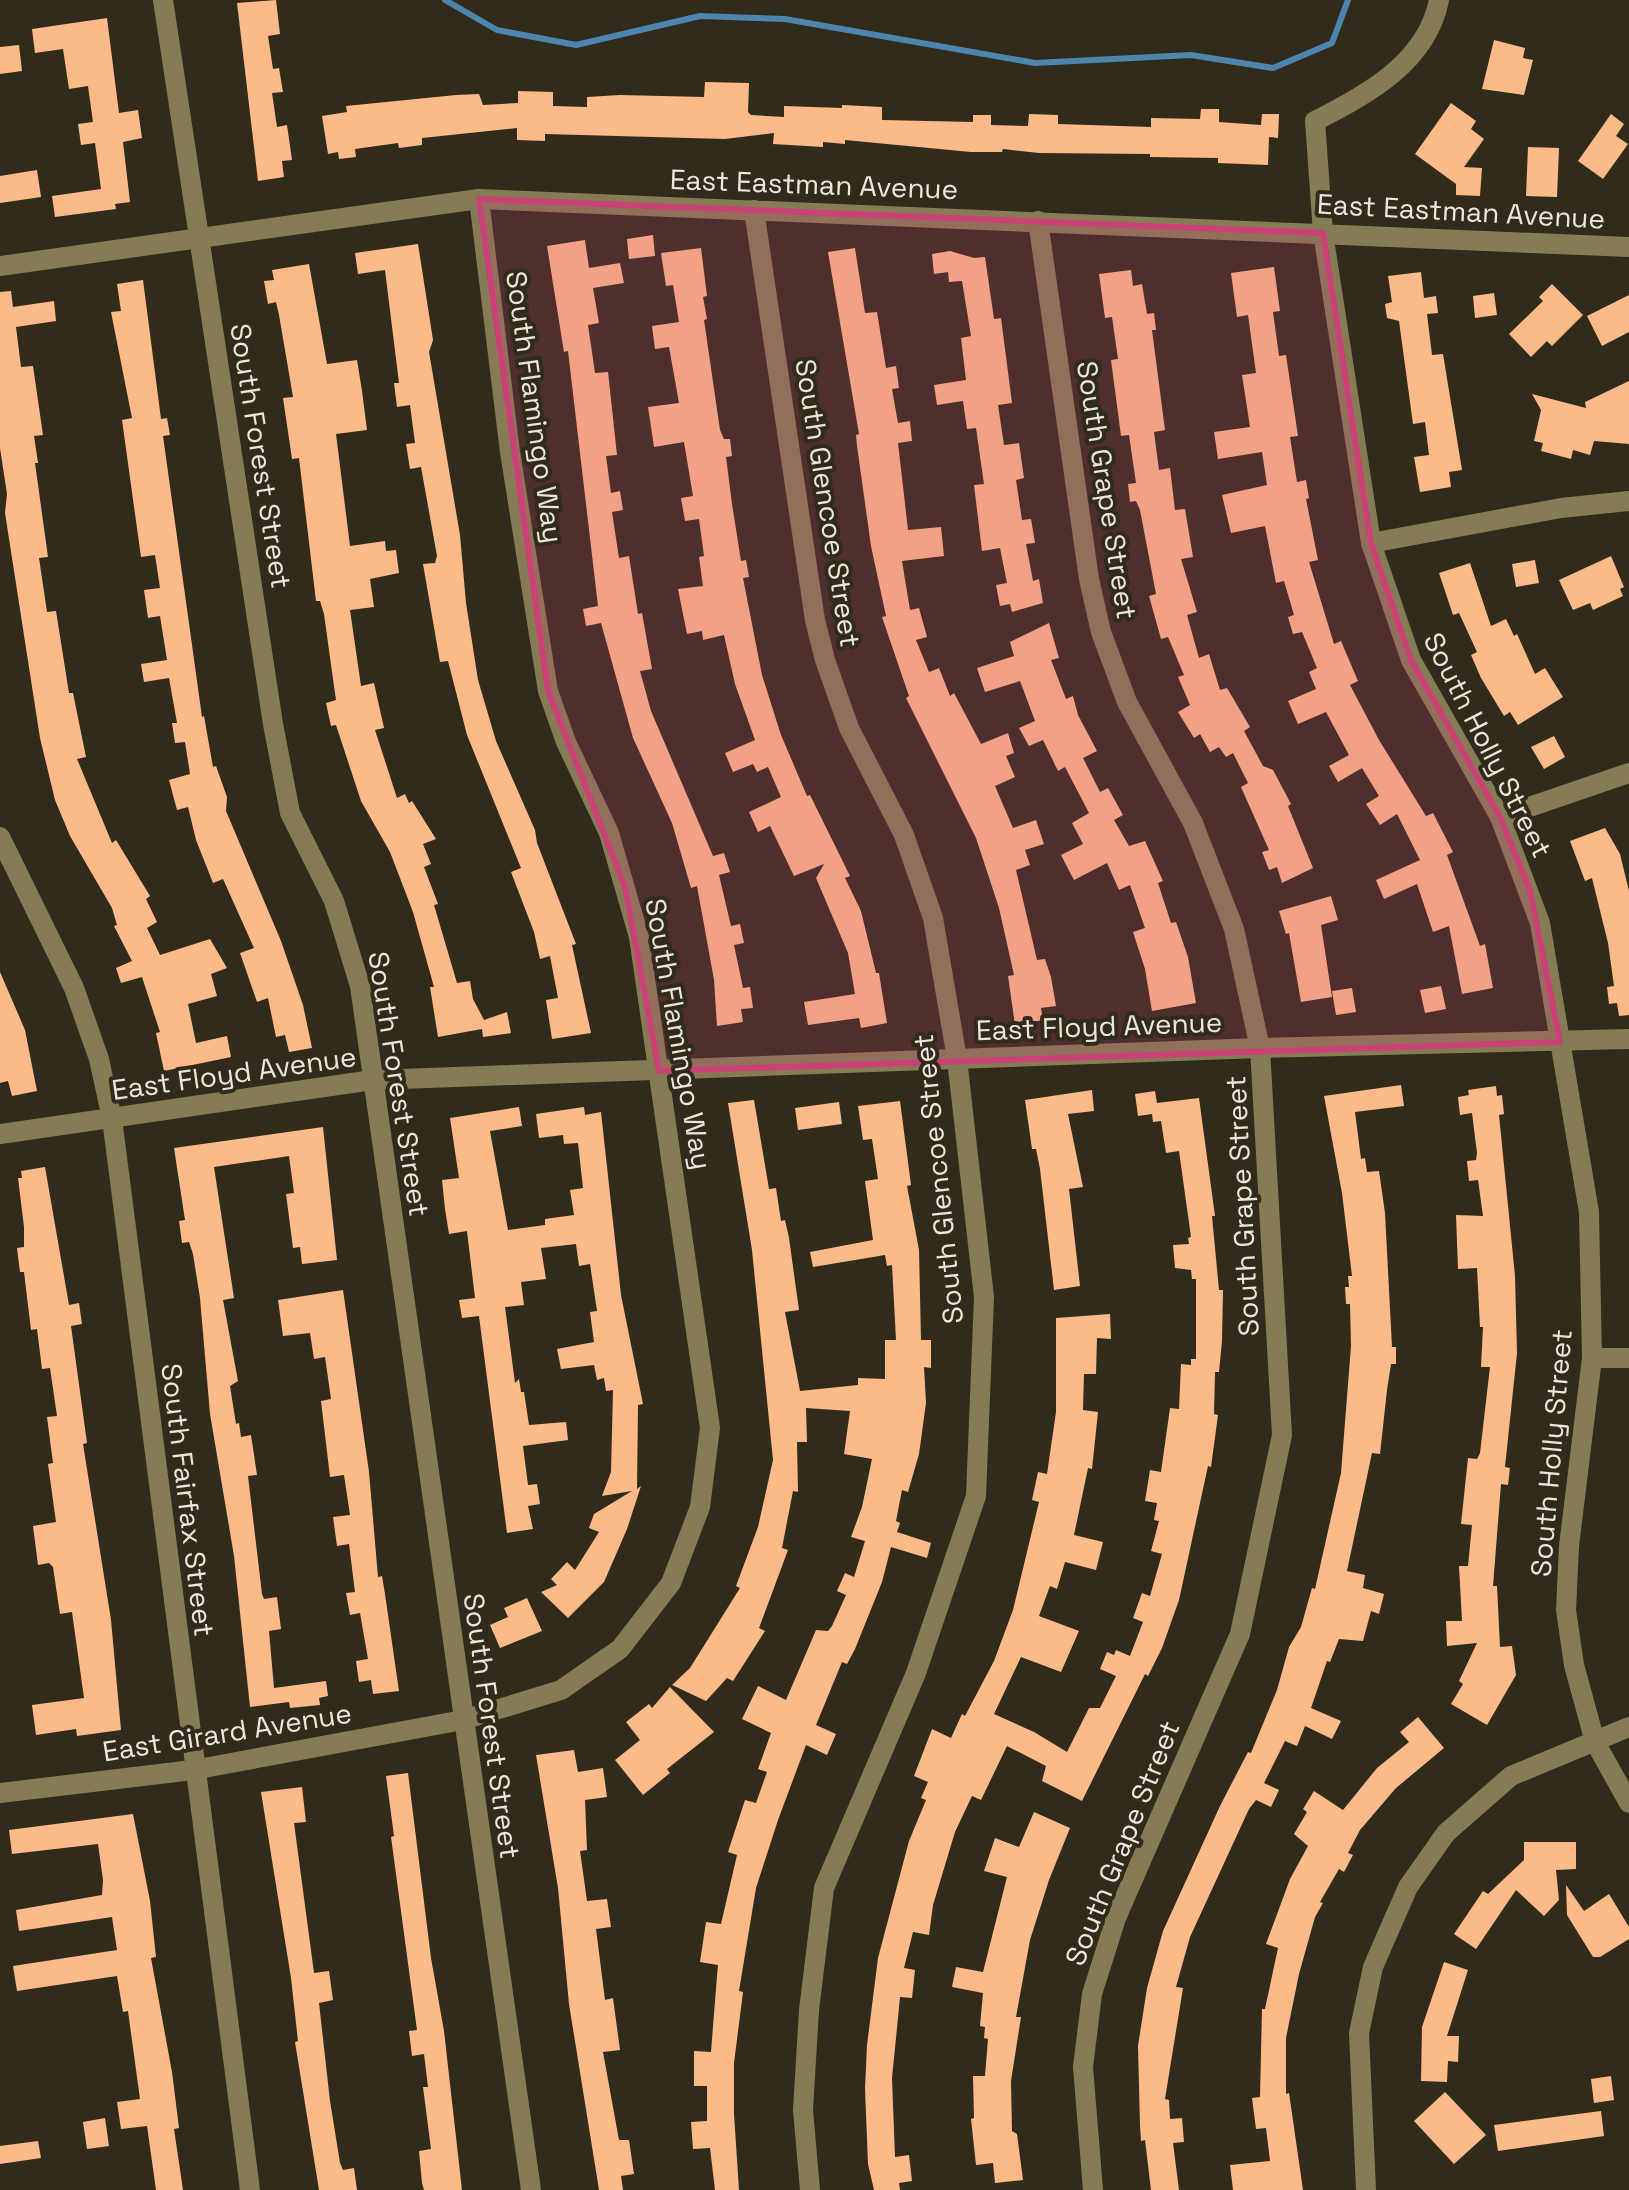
<svg xmlns="http://www.w3.org/2000/svg" width="1629" height="2190" font-family="'Space Grotesk',sans-serif">
<style>
.lines{fill:none;stroke-linecap:round;stroke-linejoin:round}
.stream{stroke:#4d85af;stroke-width:6}
.building{fill:#fdba89}
.minor{stroke:#857b54;stroke-width:20}
.marked{fill:#ca4175;fill-opacity:0.2;stroke:#ca4175;stroke-width:6;stroke-linejoin:round}
.labels{text-anchor:middle;stroke-width:8;stroke-linejoin:round;paint-order:stroke}
.street-label{font-size:28px;fill:#ebe7dd;stroke:#312b1c}
</style>
<rect width="100%" height="100%" fill="#312b1c"/>
<g class="lines">
<path class="stream" d="M445 0 497 30 576 45 700 16 785 19 1035 63 1191 55 1273 68 1332 43 1348 0"/>
</g>
<g class="building">
<path d="M276 0 280 34 268 36 273 69 279 68 283 92 272 93 277 127 287 125 292 160 282 161 284 177 258 181 237 3Z"/>
<path d="M107 18 119 113 138 110 142 138 123 142 130 202 115 204 116 209 55 217 52 196 101 189 95 143 81 145 78 124 93 122 88 86 69 89 63 49 35 53 32 29Z"/>
<path d="M1494 40 1525 48 1523 58 1533 60 1524 95 1482 89Z"/>
<path d="M19 45 22 71 0 74V47Z"/>
<path d="M705 82 749 83 748 112 751 115 784 117V106L842 108V105L882 107V120L973 122V115H991V125L1028 126 1029 114 1058 115V124L1151 127V118L1200 119 1201 109H1219V122L1261 125 1262 114H1279L1278 138 1269 137 1268 165 1218 163V158L1150 157V154L1039 153 1003 149 1002 152H971L845 140V144L823 142V147L773 144 774 133 725 139 545 134V141L517 140V128L422 138V145L399 148 398 143 355 149 356 157 339 159 338 152 328 154 322 116 347 112 346 106 456 95 479 94 483 105 518 103V91L553 92V106L587 107V97L620 95 704 97Z"/>
<path d="M1451 103 1476 121 1471 129 1484 139 1464 167 1482 168 1480 196 1456 195V184L1415 154Z"/>
<path d="M1611 114 1624 124 1616 136 1628 144 1603 179 1578 161Z"/>
<path d="M1528 147 1559 148 1557 197 1526 196Z"/>
<path d="M37 170 41 197 0 203V176Z"/>
<path d="M653 235 655 256 629 259 627 239Z"/>
<path d="M585 240 589 268 620 263 624 283 593 288 599 323 588 325 595 373 608 372 617 455 606 456 611 493 620 491 623 510 612 512 619 558 629 556 638 614 642 613 652 669 640 671 651 711 713 856 724 853 730 872 719 875 731 926 740 924 744 943 734 945 743 988 750 987 753 1008 741 1009 743 1022 717 1026 714 980 697 886 691 888 672 823 633 738 601 623 586 626 583 609 598 606 568 351 564 352 547 246Z"/>
<path d="M418 244 433 340 429 352 460 535 466 603 478 680 496 741 535 830 537 843 576 944 572 945 591 1033 552 1039 546 1000 558 998 550 956 540 959 534 932 511 872 521 868 467 735 448 661 440 662 423 564 435 563 437 556 421 467 410 469 406 444 415 443 410 405 397 407 394 383H399L385 270 358 274 355 253Z"/>
<path d="M701 248 707 296 703 297 707 319 704 320 720 430 724 439H730L732 456 726 457 732 504 741 561 746 560 749 577 743 578 762 675 781 735 807 796 810 795 850 876 845 878 861 911 876 973H879L887 1023 861 1028 859 1018 808 1025 804 1002 855 994 848 953 816 878 824 864 794 876 770 826 758 832 749 812 781 797 768 767 757 772 753 764 733 772 725 753 755 740 735 684 724 635 703 640 702 631 687 634 678 589 703 586 699 557 704 556 699 519 685 521 681 498 693 496 684 442 654 447 648 407 679 403 669 347 655 349 652 326 679 322 673 285 666 286 661 253Z"/>
<path d="M855 248 865 313 877 312 886 368 896 366 899 388 892 389 898 423 910 421 912 441 898 443 908 530 941 527 944 556 902 561 910 610 919 608 927 637 916 640 929 672 939 668 950 696 954 693 981 744 1008 733 1014 753 1006 756 1015 777 995 786 1013 828 1036 820 1044 844 1025 850 1030 865 1016 870 1037 960 1045 959 1051 977 1056 1006 1041 1008 1043 1020 1015 1025 1008 976 1014 975 999 908 976 838 906 698 909 696 882 617 886 616 871 546 857 446 856 435 859 434 828 252Z"/>
<path d="M950 251 974 258 985 257 994 319 1001 318 1012 403 998 405 1004 445 1019 443 1024 478 1016 480 1022 520 1031 519 1035 543 1026 544 1033 581 1039 579 1043 603 1012 612 1010 604 1000 606 996 585 1007 583 1000 548 982 551 974 485 984 484 976 428 967 429 963 401 937 405 934 385 966 380 961 338 971 336 962 281 949 282 948 272 934 274 932 254Z"/>
<path d="M309 264 327 364 357 360 362 391 367 430 336 434 350 546 385 541 386 551 396 550 399 573 370 579 374 607 350 610 361 686 374 683 384 728 375 730 397 798 405 794 409 803 412 801 436 839 423 844 431 864 424 867 438 904 434 905 457 983 470 981 473 999 484 1020 507 1012 511 1033 483 1037 482 1029 438 1037 430 987H434L413 912 390 852 361 801 336 725 331 726 326 703 336 700 333 679 324 614 320 601H316L299 458 292 459 283 398 293 397 279 315 276 302 268 304 264 281 274 280 272 270Z"/>
<path d="M1274 267 1280 311 1273 312 1279 356 1286 355 1298 436 1290 437 1297 482 1306 480 1309 498 1306 499 1318 560 1309 562 1334 644 1341 641 1358 681 1350 685 1379 740 1426 816 1433 813 1453 852 1447 855 1480 946 1485 944 1493 988 1462 994 1449 926 1433 932 1417 884 1384 899 1376 880 1420 860 1397 814 1380 825 1366 804 1379 796 1362 768 1338 782 1329 766 1349 755 1326 712 1298 724 1288 701 1316 689 1309 672 1317 668 1302 632 1293 634 1288 617 1294 615 1284 581 1276 583 1265 526 1231 533 1222 495 1267 485 1262 452 1218 459 1214 432 1250 427 1242 375 1256 373 1248 315 1237 317 1231 273Z"/>
<path d="M1131 270 1133 286 1142 284 1147 314 1154 313 1156 330H1152L1165 430 1154 432 1159 470 1170 468 1175 510 1185 509 1193 557 1181 559 1197 612 1187 615 1199 658 1209 654 1220 690 1227 688 1250 727 1244 731 1263 766 1273 770 1291 804 1288 806 1313 868 1282 883 1277 867 1269 870 1262 852 1269 850 1241 787 1248 783 1233 753 1226 757 1219 747 1210 752 1200 734 1194 738 1178 712 1190 705 1178 677 1184 675 1168 637 1161 639 1149 596 1156 594 1140 510 1136 501 1130 502 1128 484 1136 483 1129 435 1121 436 1111 360 1118 359 1112 317 1105 318 1099 274Z"/>
<path d="M1421 272 1424 298 1436 296 1438 313 1427 314 1432 355 1443 354 1462 470 1449 472 1451 487 1420 492 1414 457 1429 455 1425 422 1413 424 1399 321 1387 318 1385 304 1392 302 1388 276Z"/>
<path d="M143 280 161 419 167 418 170 435 163 436 202 717 204 716 213 767 216 766 227 797 226 811 281 941 303 1005 312 1048 289 1052 285 1035 276 1037 268 998 257 1002 240 953 254 948 223 879 213 883 196 840 188 807 177 810 169 780 190 774 185 742 175 743 172 723H177L169 678 144 682 141 664 167 660 160 616 148 618 144 590 160 588 155 555 141 557 122 420 132 418 111 312 121 311 117 284Z"/>
<path d="M1552 284 1583 315 1552 346 1547 341 1531 357 1509 334 1543 301 1539 297Z"/>
<path d="M11 291 13 307 54 301 56 321 16 327 21 367 33 366 43 435 34 436 38 463H35L48 557 39 558 47 612 56 611 69 693H73L86 757 77 759 112 843 116 840 150 896 146 899 157 922 147 928 160 955 210 939 227 968 211 974 217 996 188 1004 196 1043 227 1036 231 1057 164 1071 156 1033 160 1032 142 977 121 983 116 968 132 961 114 926 117 925 112 908 70 836 55 800 40 738 5 513 7 494 0 448V292Z"/>
<path d="M1494 293 1497 315 1475 318 1473 296Z"/>
<path d="M1629 295V332L1602 346 1587 316Z"/>
<path d="M1629 381V444L1594 441 1590 455 1573 450 1571 459 1541 451 1543 443 1534 441 1541 410 1532 394 1586 408 1585 402Z"/>
<path d="M1611 556 1624 587 1620 589 1623 596 1593 610 1590 603 1573 610 1559 580Z"/>
<path d="M1535 560 1539 583 1516 587 1512 564Z"/>
<path d="M1470 563 1491 626 1506 619 1514 636 1517 634 1535 674 1545 668 1563 697 1518 725 1510 712 1504 716 1481 678 1471 655 1477 652 1459 613 1453 615 1439 573Z"/>
<path d="M1049 623 1059 658 1051 660 1066 699 1073 696 1078 715 1097 751 1083 758 1100 792 1108 788 1123 815 1114 820 1129 846 1145 841 1163 881 1158 883 1171 923 1176 922 1188 957 1196 1003 1152 1011 1145 969 1133 932 1145 928 1130 885 1119 890 1107 863 1074 880 1061 855 1083 844 1072 823 1089 813 1065 767 1058 771 1043 740 1029 746 1019 728 1035 721 1020 681 985 692 977 668 1014 656 1010 642Z"/>
<path d="M1554 736 1565 757 1544 769 1531 747Z"/>
<path d="M1605 828 1620 854 1629 891V1015L1619 1016 1617 1003 1609 1004 1607 987 1614 986 1608 943 1592 878 1585 881 1570 841Z"/>
<path d="M1331 896 1338 920 1321 925 1332 997 1301 1002 1289 933 1286 934 1279 911Z"/>
<path d="M0 972 25 1030 37 1091 12 1096 8 1081 0 1083Z"/>
<path d="M1441 986 1446 1009 1425 1013 1420 990Z"/>
<path d="M1352 988 1356 1012 1336 1015 1332 991Z"/>
<path d="M1401 1085 1404 1106 1355 1112 1361 1159 1365 1158 1367 1172 1379 1171 1385 1213 1392 1347H1396V1364H1391L1387 1390 1380 1454 1372 1453 1347 1571 1365 1575 1363 1588 1384 1594 1379 1614 1371 1611 1363 1641 1339 1639 1330 1662 1327 1661 1311 1708 1341 1721 1332 1739 1305 1726 1297 1746 1285 1741 1264 1783 1279 1790 1271 1807 1256 1800 1249 1809 1190 1937 1176 1987 1183 1988 1165 2099 1169 2100 1170 2119 1182 2118 1184 2142 1173 2143 1179 2190H1151L1145 2140 1141 2141 1140 2126 1138 2046 1147 1988 1163 1931 1220 1806 1248 1752 1251 1753 1277 1690 1289 1647 1301 1627 1312 1588 1315 1589 1341 1473 1351 1346 1350 1304H1346L1345 1287H1349L1348 1276H1352L1342 1193 1324 1096Z"/>
<path d="M1496 1086 1497 1096 1502 1095 1504 1114 1499 1115 1515 1276 1517 1353 1505 1467 1510 1468 1508 1485 1501 1484 1493 1586H1497L1500 1647 1512 1646 1516 1675 1487 1725 1451 1704 1463 1684 1459 1681 1477 1643 1447 1646 1446 1621H1462L1459 1566H1468L1472 1525 1461 1524 1468 1458 1477 1459 1480 1453 1490 1367H1481L1483 1327H1480L1477 1268 1458 1269 1456 1215 1483 1216 1478 1180 1469 1181 1467 1161 1476 1160 1477 1153 1472 1113 1460 1115 1458 1097 1469 1095 1468 1090Z"/>
<path d="M1092 1090 1094 1111 1068 1114 1083 1187 1069 1189 1080 1286 1054 1290 1040 1169 1036 1149H1032L1025 1100Z"/>
<path d="M1155 1091 1157 1103 1199 1098 1215 1216H1212L1219 1290H1223L1222 1341 1219 1372H1215L1214 1414 1218 1415 1211 1467 1208 1466 1179 1600 1162 1648 1148 1676 1145 1674 1082 1801 1042 1781 1046 1766 1007 1746 981 1800 972 1796 955 1832 933 1905 929 1935 913 1932 904 1968 915 1970 912 1998 900 1997 897 2028 892 2078 895 2157 909 2155 912 2181 899 2183 900 2190H874L868 2164 865 2089 867 2045 878 1958 909 1841 926 1800 921 1798 928 1782 914 1776 932 1729 951 1738 962 1714 965 1716 994 1661 1013 1610 1039 1502 1032 1500 1038 1472 1047 1474 1056 1412V1318L1110 1314 1111 1339 1097 1338 1096 1374H1084L1083 1410 1098 1412 1092 1469 1088 1468 1074 1535 1103 1542 1096 1570 1065 1562 1057 1589 1050 1586 1039 1616 1079 1631 1061 1672 1021 1657 994 1714 1034 1732 1067 1752 1089 1708H1100L1116 1676 1100 1669 1107 1652 1114 1655 1116 1650 1130 1656 1143 1622 1133 1618 1142 1593 1150 1596 1162 1554 1151 1551 1159 1521 1154 1520 1157 1503 1145 1501 1150 1470 1161 1472 1170 1408 1179 1409 1181 1364 1191 1365V1359H1196V1279H1192L1191 1270 1175 1268 1173 1245 1189 1244 1188 1238 1191 1237 1179 1151 1166 1153 1161 1121 1153 1122 1152 1114 1138 1116 1135 1094Z"/>
<path d="M754 1100 769 1189 776 1188 781 1221 785 1220 789 1238 799 1310 785 1312 800 1391 858 1385V1378L885 1379V1340H896L892 1265 887 1266 885 1255 813 1267 810 1252 873 1240 865 1181 878 1179 872 1139 863 1140 858 1106 900 1101 911 1185 907 1186 919 1250 921 1340H931V1368L924 1367 926 1403 919 1454 908 1492 902 1490 896 1521 900 1523 897 1532 931 1543 927 1558 891 1547 882 1582 855 1649 847 1664 842 1662 816 1725 836 1734 827 1755 806 1745 778 1820 756 1888 739 1991 743 1992 734 2063V2114L739 2190H715L710 2148 693 2149 691 2122 707 2121V2086H694V2051L711 2052 717 1976 718 1965 700 1962 706 1922 721 1924 737 1855 728 1852 745 1800 756 1803 767 1772 758 1769 771 1733 742 1719 758 1686 786 1700 816 1630 828 1631 832 1626 846 1595 837 1591 845 1573 854 1577 865 1541 851 1537 862 1507 872 1459 844 1454 850 1411 806 1408 807 1442H797L798 1492 793 1491 782 1548 788 1550 759 1628 765 1631 733 1681 727 1678 706 1701 672 1685 690 1668 740 1588 736 1586 758 1527 773 1460 752 1250 728 1103Z"/>
<path d="M839 1102 842 1124 798 1130 795 1108Z"/>
<path d="M519 1107 522 1126 490 1131 508 1230 545 1225V1219L574 1215 570 1190 583 1188 578 1143 564 1144 563 1135 539 1138 536 1114 584 1107 585 1115 601 1112 621 1295 643 1404 638 1405 637 1489 641 1486 627 1529 604 1582 568 1618 541 1592 557 1585 551 1579 567 1562 575 1570 599 1532 589 1528 594 1514 632 1491 602 1496 611 1472 613 1390 606 1391 604 1378 597 1380 594 1365 561 1369 557 1349 594 1342 590 1312 597 1311 590 1264 579 1266 576 1244 541 1248 546 1279 521 1282 524 1305 505 1307 515 1383 519 1379 521 1392H524L529 1425 566 1422 568 1440 523 1446 528 1485 537 1484 540 1504 528 1506 533 1529 507 1533 479 1316 462 1318 459 1300 475 1298 467 1231 449 1234 445 1209 442 1180 459 1178 450 1118Z"/>
<path d="M323 1127 337 1260 302 1264 300 1247 293 1248 286 1194 294 1193 289 1156 214 1167 234 1298 223 1300 238 1381 230 1386 236 1424 239 1423 241 1437 251 1435 257 1475 248 1476 262 1594 264 1599 277 1597 281 1629 269 1631 274 1688 326 1681 328 1696 319 1698 320 1705 290 1708 289 1702 250 1707 234 1556 210 1414 200 1298 193 1254 189 1242 182 1243 179 1221 185 1220 174 1148Z"/>
<path d="M45 1167 69 1305 79 1303 82 1324 71 1326 87 1443 83 1444 111 1620 121 1730 77 1736 76 1729 36 1735 32 1705 84 1698 72 1612 60 1614 53 1567 49 1563 38 1565 33 1526 56 1522 48 1464 53 1463 47 1417 57 1416 50 1368 42 1369 37 1329 31 1330 24 1272H20L17 1248 24 1247V1227L18 1178H22L21 1171Z"/>
<path d="M343 1290 369 1472 378 1577 382 1576 385 1594 399 1691 373 1694 371 1680 359 1682 356 1661 368 1659 360 1613 350 1615 346 1593 355 1592 349 1544 337 1546 333 1517 350 1515 344 1475 330 1477 321 1401 331 1399 325 1357 314 1359 310 1333 283 1336 278 1300Z"/>
<path d="M527 1598 542 1631 500 1648 490 1625 508 1617 504 1608Z"/>
<path d="M670 1687 714 1732 667 1769 670 1773 643 1795 615 1760 640 1740 626 1722 649 1704 652 1708Z"/>
<path d="M1418 1717 1444 1748 1396 1788 1360 1830 1348 1853 1353 1855 1344 1872 1339 1869 1320 1902 1323 1903 1315 1917 1299 1974 1286 2038V2094L1289 2093 1303 2190H1233L1230 2165 1270 2161 1266 2128 1256 2129 1252 2098 1260 2097 1262 2009H1265L1278 1948 1266 1944 1290 1879 1308 1846 1294 1834 1307 1812 1303 1809 1314 1791 1343 1810 1377 1768 1409 1742 1400 1732Z"/>
<path d="M574 1750 578 1772 603 1768 607 1797 585 1800 587 1850 580 1851 587 1901 607 1899 611 1927 596 1929 605 2000 613 1998 620 2050 603 2052 619 2140H629L634 2174 621 2176 623 2190H599L569 2004 558 1888 536 1755Z"/>
<path d="M408 1773 431 1958 444 2031 462 2190H424L422 2183 419 2151 431 2149 423 2087H428L424 2054 412 2056 409 2031 417 2030 391 1837 394 1836 386 1776Z"/>
<path d="M302 1787 306 1822 294 1823 314 1973 329 1971 333 2000 319 2003 330 2101 340 2163 343 2170 354 2168 357 2190H319L295 2042 298 2041 291 1978 261 1792Z"/>
<path d="M1034 1812 1070 1828 1049 1880 1030 1940 1016 2017H1021L1011 2081 1012 2131 1017 2134 1023 2180 995 2183 993 2163 976 2165 971 2119 974 2118 973 2076H985L988 2039 984 2038 985 2027 980 2026 983 1993 952 1987 956 1967 983 1972 1007 1877 984 1871 995 1838 1019 1847Z"/>
<path d="M133 1814 150 1901 156 1957 151 1958 172 2072 179 2128 174 2129 183 2190H156L147 2126 121 2129 117 2102 140 2099 128 2011 123 2012 117 1976 17 1991 13 1966 117 1950 112 1917 19 1931 16 1910 102 1895 103 1880 98 1844 12 1854 9 1830Z"/>
<path d="M1524 1842H1576V1869L1556 1870 1559 1900 1544 1916 1516 1890 1476 1949 1454 1934 1483 1891 1488 1894 1524 1860Z"/>
<path d="M1566 1885 1584 1911 1609 1894 1629 1927V1939L1600 1957H1593L1567 1915Z"/>
<path d="M1444 1962 1468 1970 1447 2036H1459L1458 2062 1448 2061 1447 2082 1421 2081 1422 2027Z"/>
<path d="M1611 2076 1614 2100 1594 2103 1591 2079Z"/>
<path d="M1445 2092 1486 2135 1454 2164 1414 2121Z"/>
<path d="M1601 2111 1604 2136 1498 2151 1494 2125Z"/>
<path d="M105 2118 109 2146 87 2149 83 2122Z"/>
<path d="M38 2141 41 2158 0 2164V2146Z"/>
</g>
<g class="lines">
<g class="minor">
<path d="M163 0 273 724 290 813 334 901 360 986 531 2190"/>
<path d="M1439 0C1427 62 1367 95 1315 121L1323 233 1371 543 1411 660 1500 817 1540 923 1589 1212 1592 1358 1569 1546 1566 1610 1574 1665 1595 1742 1629 1803"/>
<path d="M754 210 815 620 825 660 849 728 904 835 933 918 957 1059 984 1297 976 1496 916 1673 824 1888 809 2010 803 2110 810 2190"/>
<path d="M1038 221 1089 579 1101 632 1127 702 1193 823 1234 929 1260 1048 1282 1435 1240 1634 1116 1918 1092 1994 1083 2067 1093 2190"/>
<path d="M0 266 479 199 1629 247"/>
<path d="M1371 543 1561 508 1629 501"/>
<path d="M1500 817 1629 773"/>
<path d="M0 837 74 988 99 1059 112 1119 250 2190"/>
<path d="M0 1134 373 1080 1260 1048 1629 1039"/>
<path d="M1592 1358H1629"/>
<path d="M0 1793 193 1770 463 1720 561 1690 620 1649 671 1583 700 1507 710 1428 639 937 609 833 566 742 548 691 510 452 479 199"/>
<path d="M1366 2190 1359 2033 1373 1967 1408 1887 1446 1833 1511 1776 1629 1727"/>
</g>
</g>
<path class="marked" d="M479 199 1323 233 1371 543 1411 660 1500 817 1530 890 1560 1042 659 1071 625 887 548 691Z"/>
<g class="labels">
<g class="street-label">
<text transform="translate(814 184) rotate(2)" y="10">East Eastman Avenue</text>
<text transform="translate(1461 211) rotate(3)" y="10">East Eastman Avenue</text>
<text transform="translate(535 407) rotate(82)" y="10">South Flamingo Way</text>
<text transform="translate(261 456) rotate(81)" y="10">South Forest Street</text>
<text transform="translate(1107 490) rotate(81)" y="10">South Grape Street</text>
<text transform="translate(828 503) rotate(81)" y="10">South Glencoe Street</text>
<text transform="translate(1488 745) rotate(63)" y="10">South Holly Street</text>
<text transform="translate(1099 1026) rotate(-2)" y="10">East Floyd Avenue</text>
<text transform="translate(679 1034) rotate(80)" y="10">South Flamingo Way</text>
<text transform="translate(234 1073) rotate(-8)" y="10">East Floyd Avenue</text>
<text transform="translate(399 1084) rotate(81)" y="10">South Forest Street</text>
<text transform="translate(938 1179) rotate(-96)" y="10">South Glencoe Street</text>
<text transform="translate(1242 1206) rotate(-93)" y="10">South Grape Street</text>
<text transform="translate(1551 1453) rotate(-85)" y="10">South Holly Street</text>
<text transform="translate(188 1500) rotate(83)" y="10">South Fairfax Street</text>
<text transform="translate(492 1726) rotate(82)" y="10">South Forest Street</text>
<text transform="translate(227 1732) rotate(-9)" y="10">East Girard Avenue</text>
<text transform="translate(1122 1843) rotate(-68)" y="10">South Grape Street</text>
</g>
</g>
</svg>
